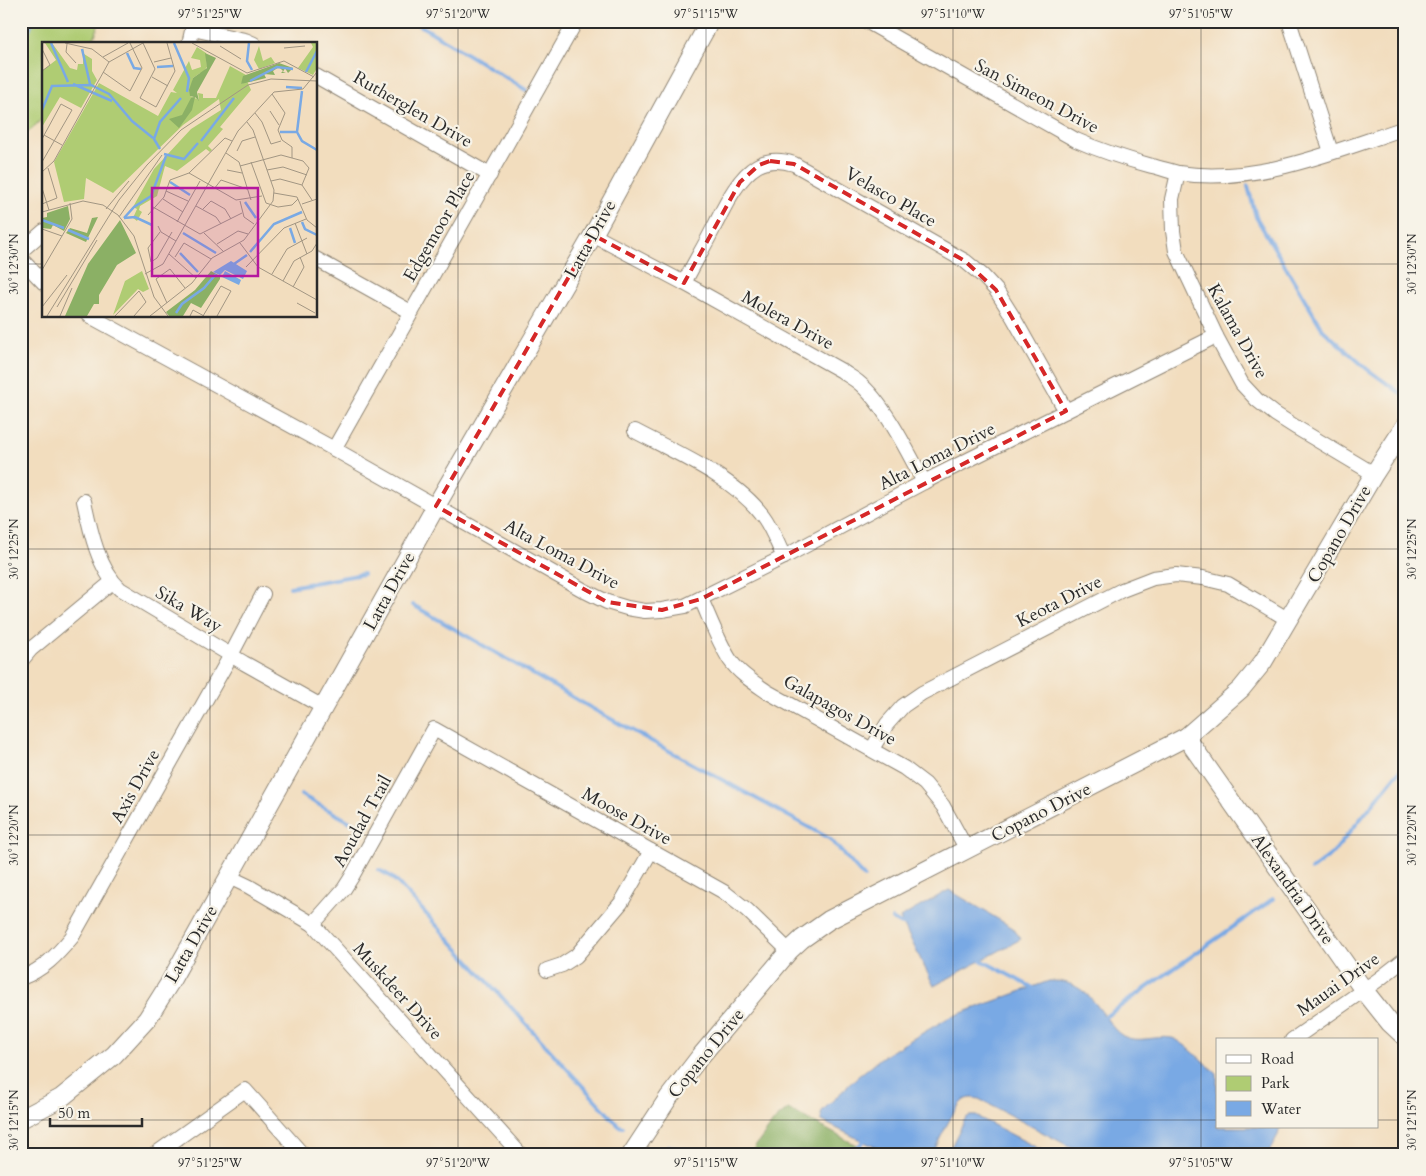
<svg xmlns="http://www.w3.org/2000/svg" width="1426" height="1176" font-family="Cardo,serif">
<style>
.green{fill:#afcc73;stroke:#6d7c4f}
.forest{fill:#8bb065;stroke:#5b6e48}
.water{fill:#79a9e4;stroke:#526a88}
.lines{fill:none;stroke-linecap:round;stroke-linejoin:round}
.stream{stroke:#79a9e4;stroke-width:4}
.minor-casing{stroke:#8e8474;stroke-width:16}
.tertiary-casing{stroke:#8e8474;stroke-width:20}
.minor{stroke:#fff;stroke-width:14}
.tertiary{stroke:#fff;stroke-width:18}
.marked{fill:none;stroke:#d62828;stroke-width:4;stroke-dasharray:10 6;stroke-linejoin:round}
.ticks{fill:none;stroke:#2b2b2b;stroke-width:1;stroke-opacity:0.45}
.labels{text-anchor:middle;stroke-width:4.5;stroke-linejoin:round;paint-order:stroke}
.street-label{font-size:18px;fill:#2b2b2b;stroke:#f7f3e8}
.inset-river{fill:none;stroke:#79a9e4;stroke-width:2.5}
.inset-road{fill:none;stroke:#a29683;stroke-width:1}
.view{fill:#b5179e;fill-opacity:0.15;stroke:#b5179e;stroke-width:2.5}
.inset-edge{fill:none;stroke:#2b2b2b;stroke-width:2.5}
.neatline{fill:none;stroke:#2b2b2b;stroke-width:2}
.ticks-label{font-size:12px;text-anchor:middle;fill:#2b2b2b}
</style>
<rect width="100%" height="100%" fill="#f7f3e8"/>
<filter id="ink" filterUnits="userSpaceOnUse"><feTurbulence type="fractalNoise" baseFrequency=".02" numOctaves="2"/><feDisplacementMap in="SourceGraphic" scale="10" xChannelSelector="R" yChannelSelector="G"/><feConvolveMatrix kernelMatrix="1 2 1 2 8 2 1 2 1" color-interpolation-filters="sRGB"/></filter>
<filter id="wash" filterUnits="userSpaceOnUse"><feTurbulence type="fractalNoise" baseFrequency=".0096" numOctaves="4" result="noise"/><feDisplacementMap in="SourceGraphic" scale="20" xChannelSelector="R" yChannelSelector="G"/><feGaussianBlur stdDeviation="1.12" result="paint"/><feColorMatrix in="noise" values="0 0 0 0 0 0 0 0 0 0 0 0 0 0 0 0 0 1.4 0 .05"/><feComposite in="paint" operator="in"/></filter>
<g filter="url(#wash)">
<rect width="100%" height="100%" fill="#f2ddbe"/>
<path class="green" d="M21 21H100L92 44H44V117L21 139Z"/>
<path class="forest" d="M788 1109 875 1155H749L775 1120Z"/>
<g class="water">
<path d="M949 890 1013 928 1021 939 934 986 900 918Z"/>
<path d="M1049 981C1079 980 1091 997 1107 1019 1111 1025 1116 1032 1123 1036 1138 1044 1156 1035 1172 1038 1182 1040 1208 1066 1217 1074V1127H1280L1278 1135 1267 1155H1086L979 1099C974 1098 969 1097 964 1100 954 1107 938 1143 932 1155H891L822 1121 821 1115 822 1111 856 1078 882 1057 948 1018Z"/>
<path d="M969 1116H976L1051 1155H947L965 1119Z"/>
</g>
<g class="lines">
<g class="stream">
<path d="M413 21 526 90"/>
<path d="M21 44 33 21"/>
<path d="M1248 186 1256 217 1323 330 1367 369 1403 395"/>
<path d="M290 587 363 574"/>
<path d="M413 605 600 713 830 839 864 877"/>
<path d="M301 795 356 825"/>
<path d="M379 870 390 876 398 883 619 1126 623 1127"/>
<path d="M1311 870 1333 853 1405 764"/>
<path d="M892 919 899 923 907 925"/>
<path d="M979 959 1037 990"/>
<path d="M1101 1018 1105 1017 1273 899"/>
<path d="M668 1146 695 1155"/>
<path d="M849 1155 866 1139"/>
</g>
</g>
</g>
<g filter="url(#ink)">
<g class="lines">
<g class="minor-casing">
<g id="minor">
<path d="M866 21 1076 140C1101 151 1126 159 1152 166 1161 168 1169 171 1178 173 1256 185 1332 152 1405 128"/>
<path d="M1289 21 1331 152"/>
<path d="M192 29 245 40 254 44"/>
<path d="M189 44 194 22"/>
<path d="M316 76 490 175"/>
<path d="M1178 173 1172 199 1173 231 1176 251 1216 336 1242 384 1257 400 1275 414 1297 428 1374 474"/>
<path d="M593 235 684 283 842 371C847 375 853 378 858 382 884 403 908 452 924 482"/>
<path d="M21 251 44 231"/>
<path d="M21 259 44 283"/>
<path d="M316 259 411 312"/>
<path d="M684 283C693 265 704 247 713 229 724 208 737 178 757 166 769 159 782 160 794 164L965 261 983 276 996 290 1013 317 1066 411"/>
<path d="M90 316 334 449 585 591 607 602 627 608 645 611 662 610 685 606 784 557 924 482 1216 336"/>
<path d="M635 431C676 453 734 477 763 516 772 528 777 543 784 557"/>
<path d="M334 449C415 306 496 164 576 21"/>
<path d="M84 501C90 529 98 569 120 589L244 663 323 707"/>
<path d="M701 599C710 619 718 641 730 660 739 673 753 682 766 691L904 768 925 784 943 806 967 850"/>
<path d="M21 661 31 649 112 582"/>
<path d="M872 749 887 724 903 706 922 693 1122 590 1153 578 1176 575 1203 578 1228 584 1289 620"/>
<path d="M229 877 248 886 313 924 521 1155"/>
<path d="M313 924 344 889 351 878 434 729 724 892 747 910 789 951"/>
<path d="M547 970 562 965 576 956 621 903 651 851"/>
<path d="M21 978C43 970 57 955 72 937L231 655 263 594"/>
<path d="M1292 1040 1378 980 1405 959"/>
<path d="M154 1155 245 1090 303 1155"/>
</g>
</g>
<g class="tertiary-casing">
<g id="tertiary">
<path d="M1186 737 1363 989 1390 1023 1405 1037"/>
<path d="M21 1119 61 1098 114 1055 147 1019 169 984 436 506 593 235 710 21"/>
<path d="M631 1155 669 1097 699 1058 789 951 802 939 829 920 1186 737 1241 689 1263 662 1374 474 1405 426"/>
</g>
</g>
<use href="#minor" class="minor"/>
<use href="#tertiary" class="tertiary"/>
</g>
</g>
<path class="marked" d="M770 161 794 164 965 261 996 290 1066 411 701 599 662 610 607 602 436 506 593 235 684 283 740 182 759 165Z"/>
<path class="ticks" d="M210 21V44M458 21V1155M706 21V1155M953 21V1155M1201 21V1155M21 264H44M316 264H1405M210 316V1155M21 549H1405M21 835H1405M21 1120H1217M1377 1120H1405"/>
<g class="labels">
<g class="street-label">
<text transform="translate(1037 96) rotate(28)" y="6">San Simeon Drive</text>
<text transform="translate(413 109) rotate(30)" y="6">Rutherglen Drive</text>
<text transform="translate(891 197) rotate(30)" y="6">Velasco Place</text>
<text transform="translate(439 226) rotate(-60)" y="6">Edgemoor Place</text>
<text transform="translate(590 239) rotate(-61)" y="6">Latta Drive</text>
<text transform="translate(788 320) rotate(29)" y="6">Molera Drive</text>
<text transform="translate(1238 331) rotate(61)" y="6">Kalama Drive</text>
<text transform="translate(937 456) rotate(-27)" y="6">Alta Loma Drive</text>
<text transform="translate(1339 534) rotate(-60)" y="6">Copano Drive</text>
<text transform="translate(562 554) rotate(28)" y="6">Alta Loma Drive</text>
<text transform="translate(389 591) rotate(-61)" y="6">Latta Drive</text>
<text transform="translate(1059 601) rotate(-27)" y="6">Keota Drive</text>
<text transform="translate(189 609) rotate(30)" y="6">Sika Way</text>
<text transform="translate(840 710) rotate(29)" y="6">Galapagos Drive</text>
<text transform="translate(135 786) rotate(-61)" y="6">Axis Drive</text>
<text transform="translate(1041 812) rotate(-27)" y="6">Copano Drive</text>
<text transform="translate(627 816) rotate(29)" y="6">Moose Drive</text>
<text transform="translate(362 821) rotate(-61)" y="6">Aoudad Trail</text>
<text transform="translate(1293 889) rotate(55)" y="6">Alexandria Drive</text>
<text transform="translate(191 944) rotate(-60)" y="6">Latta Drive</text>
<text transform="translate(1338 984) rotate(-35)" y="6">Mauai Drive</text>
<text transform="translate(398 991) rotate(48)" y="6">Muskdeer Drive</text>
<text transform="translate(706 1053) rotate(-51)" y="6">Copano Drive</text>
</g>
</g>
<g transform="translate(42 42)">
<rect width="275" height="275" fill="#f2ddbe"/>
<path d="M3 1H10L28 26 35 28 36 22H41V6L42 12 50 17V29L55 38 39 66 18 55 0 85V29L14 18ZM269 1H275V26L271 33 256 26 271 5ZM217 4 221 19 229 15 233 21 217 27 212 18ZM155 5 164 11 165 25 159 33 158 31 151 36 148 54 157 58 156 51 161 52V56H174L188 24 204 33 199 42 205 39 209 48 178 85 181 87 166 104 170 108 168 110 164 107 135 129 123 124 115 154 98 164 97 168 100 170 95 179 91 176 95 167 91 165 112 127 149 87 179 68 177 57 141 83 71 151 44 136 42 157 22 160 12 120 57 41 116 74 129 50 135 51 131 48 147 19 150 28 159 25 158 18 149 16ZM100 229 107 247 101 250 96 247 71 273 83 239Z" fill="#afcc73"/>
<path d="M163 11 174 16 155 50 157 59 153 55 150 68 137 86 127 77 140 73 149 56 152 55 148 54 147 48 151 36 165 26ZM237 21 251 26 246 31 243 26 241 30 244 31H239L241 29 237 25 231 29 233 33 222 32 224 36 199 42 201 34ZM26 164 28 177 22 189 11 183 9 187 0 186V176L5 175V171ZM56 175 44 200 24 191 28 186 45 191 50 176ZM78 178 94 211 75 223 57 253V262H52L45 274H23L46 222ZM169 229 178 234V237L159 266 149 261 141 274H127L124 270 153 248Z" fill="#8bb065"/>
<path d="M189 219 205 229 201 237 183 228 178 233 171 230ZM183 229 199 238 197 243 180 235Z" fill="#79a9e4"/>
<path class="inset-river" d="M9 1 26 40M132 1 147 36 145 50M207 1 205 19 210 28M40 7 48 42M85 11 92 26 99 27M115 25 131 24M264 30 275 9M208 39 235 25 251 27M31 42 70 59M244 45 260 46M260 49 255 90 260 99 275 108M0 68 10 44 49 43 67 52 90 79 111 96M238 90H254M159 99 192 56M118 107 112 97 118 80 139 56M122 112 142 117 156 101M128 140 148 153M203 160 214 176M82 176 92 165 109 154 124 114M82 176 93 175 110 183M0 178 22 186M260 180 263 187 275 193M248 186 253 201M26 188 47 197M141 191 174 211M208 210 232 182 260 170M138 211 156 230M192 222 205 213M134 271 140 262 162 246 174 232"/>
<path class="inset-road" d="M23 1 50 7 67 20M101 1 113 27 98 56 114 65 133 29 125 1M150 1 205 31 242 19 272 35M25 2 24 10 34 21M178 4 199 17M242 6 263 4M0 7 8 23 0 29M61 15 86 1M112 20 129 16M61 30 88 49 100 26 88 1M110 35 126 44M230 52 243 71 236 88 240 98 250 105V116M228 69 237 83M213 71 220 80 229 102 239 99M2 93 20 103M0 97 19 62 30 68 0 120M195 109 200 99 213 95M184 111 197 120 209 158M209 120 224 161 236 165 250 163 256 157M198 124 239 113 261 119 267 126M185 128 200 131M225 128 241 125 265 133M0 130 12 119 67 20 101 1M147 131 194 158 220 154M229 139 238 137 260 143 270 158M260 143 267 126M0 146 7 168M172 147 179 138 205 147M124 149 146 159M232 151 255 155 265 178 275 186M121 157 141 170M198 159 202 175 212 182M0 162 15 156 6 126M260 162 275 157M154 164 174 175 179 182M111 165 158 192 200 171M64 167 87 139M161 167 169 159 183 167 189 177M0 170 41 159 61 163 76 173 92 194 112 255 126 274M106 173 122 155 128 138 147 131 183 96 190 99M77 175 120 113M135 180 158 139M253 181 265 212M116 184 119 190 134 199M0 187 20 194M118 190 106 206 109 220 115 216 130 190M162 191 182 210M198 201 216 225 275 258M175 202 196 189 206 192M127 212 154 236M133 215 142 201 169 217M204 225 242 186 264 177M0 228 30 177 28 161M103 232 121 222 196 89 232 50 261 47 275 30M230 232 245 207 265 196M241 239 252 219 270 209 275 201M251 245 262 225 258 215M125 261 114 237 128 227 143 246M255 261 273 271M0 265 25 233M15 265 55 198M5 274 77 158 105 123 139 88 206 43 229 37 275 39M18 274 30 246M73 274 97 249 104 260 92 274M108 274 150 241 170 216 202 198 231 159 232 148 211 88 205 80M148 274 151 268 162 274M161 274 179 244 189 249 175 274"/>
<path class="view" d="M110 146H216V234H110Z"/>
<rect width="275" height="275" class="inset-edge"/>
</g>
<rect width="1426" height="1176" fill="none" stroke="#f7f3e8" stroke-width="55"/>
<rect x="1216" y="1038" width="162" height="90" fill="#f7f3e8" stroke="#a5a39c"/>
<rect x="1226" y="1055" width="25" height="8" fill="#ffffff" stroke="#a5a39c"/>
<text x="1261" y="1064" font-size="15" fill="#2b2b2b">Road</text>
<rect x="1226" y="1076" width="25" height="15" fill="#afcc73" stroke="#a5a39c"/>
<text x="1261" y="1088" font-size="15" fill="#2b2b2b">Park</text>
<rect x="1226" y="1101" width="25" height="15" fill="#79a9e4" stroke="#a5a39c"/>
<text x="1261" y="1114" font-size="15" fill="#2b2b2b">Water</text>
<path d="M50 1118v8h92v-8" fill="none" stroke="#2b2b2b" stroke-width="2.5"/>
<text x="58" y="1118" font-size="15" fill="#2b2b2b" stroke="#f7f3e8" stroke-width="4" paint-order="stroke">50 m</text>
<rect x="28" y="28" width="1370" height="1120" class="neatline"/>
<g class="ticks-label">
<text x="210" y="18">97°51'25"W</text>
<text x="458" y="18">97°51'20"W</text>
<text x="706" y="18">97°51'15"W</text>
<text x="953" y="18">97°51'10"W</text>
<text x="1201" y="18">97°51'05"W</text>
<text transform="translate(14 264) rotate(-90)" y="4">30°12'30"N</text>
<text transform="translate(1412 264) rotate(-90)" y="4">30°12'30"N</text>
<text transform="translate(14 549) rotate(-90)" y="4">30°12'25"N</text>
<text transform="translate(1412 549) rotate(-90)" y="4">30°12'25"N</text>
<text transform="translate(14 835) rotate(-90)" y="4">30°12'20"N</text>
<text transform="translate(1412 835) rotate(-90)" y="4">30°12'20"N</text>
<text transform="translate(14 1120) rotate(-90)" y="4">30°12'15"N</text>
<text transform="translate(1412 1120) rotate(-90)" y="4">30°12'15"N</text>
<text x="210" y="1167">97°51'25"W</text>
<text x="458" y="1167">97°51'20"W</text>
<text x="706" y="1167">97°51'15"W</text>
<text x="953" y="1167">97°51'10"W</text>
<text x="1201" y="1167">97°51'05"W</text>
</g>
</svg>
